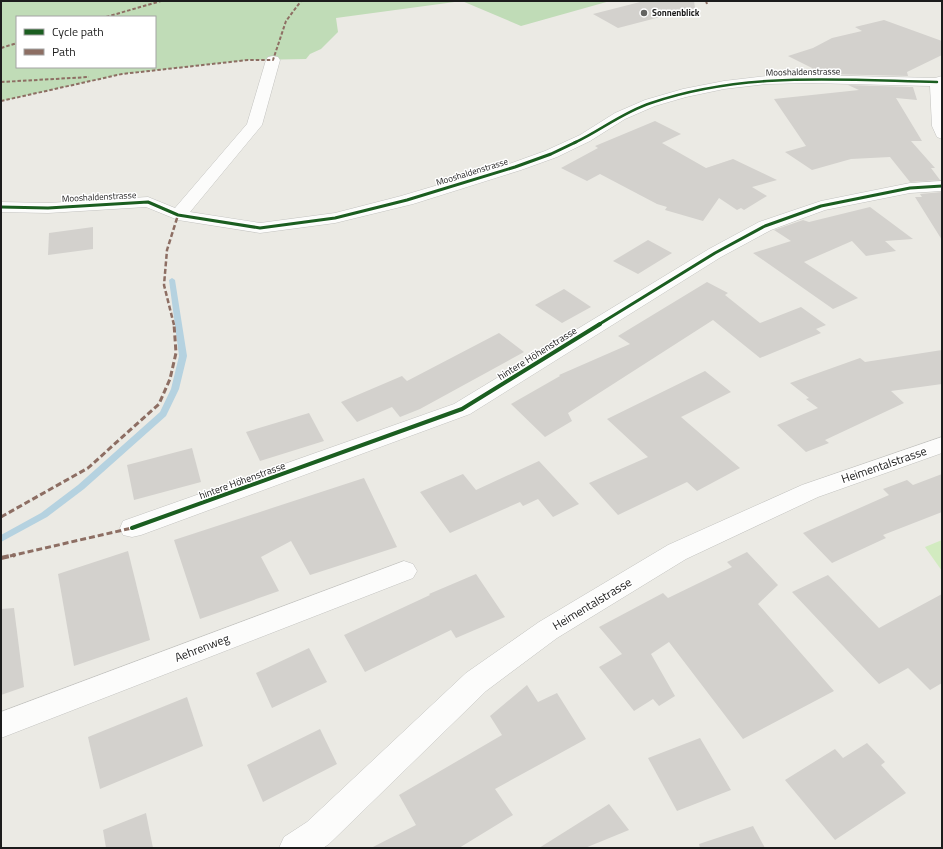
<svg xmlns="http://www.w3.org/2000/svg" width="943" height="849" font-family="'Titillium Web',sans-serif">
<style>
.grass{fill:#d2ebc0}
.forest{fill:#c0dcb7;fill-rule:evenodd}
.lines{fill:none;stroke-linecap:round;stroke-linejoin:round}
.stream{fill:#b5d2e0;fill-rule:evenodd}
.building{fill:#d3d1cd}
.street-casing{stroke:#c3c3c0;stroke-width:1}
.street{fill:#fcfcfb;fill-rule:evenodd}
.quiet-far3{stroke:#8d6e63;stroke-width:2;stroke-dasharray:3.5 2;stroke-linecap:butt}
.quiet-far2{stroke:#8d6e63;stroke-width:2.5;stroke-dasharray:5 2.5;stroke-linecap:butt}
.quiet-far1{stroke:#8d6e63;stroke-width:3;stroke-dasharray:6 3;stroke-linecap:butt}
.quiet{stroke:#8d6e63;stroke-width:4;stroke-dasharray:8 4;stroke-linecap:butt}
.cycleway-far2-casing{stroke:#fff;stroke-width:4}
.cycleway-far1-casing{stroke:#fff;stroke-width:5}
.cycleway-casing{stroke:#fff;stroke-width:6}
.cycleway-far2{stroke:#1b5e20;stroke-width:2.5}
.cycleway-far1{stroke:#1b5e20;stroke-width:3}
.cycleway{stroke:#1b5e20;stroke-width:4}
.poi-dot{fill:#646462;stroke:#fff;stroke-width:1.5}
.labels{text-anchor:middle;stroke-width:3;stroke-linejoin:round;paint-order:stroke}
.far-poi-label{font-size:9px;font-weight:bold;fill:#1c1c1c;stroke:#fff;text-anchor:start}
.far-street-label{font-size:9px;fill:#1c1c1c;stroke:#fff}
.street-label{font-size:10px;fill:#1c1c1c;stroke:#fff}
.near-street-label{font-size:12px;fill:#1c1c1c;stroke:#fff}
</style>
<rect width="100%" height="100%" fill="#ebeae4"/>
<path class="grass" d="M942 540V571L925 547Z"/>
<path class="forest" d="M1 1H610L521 26 462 1 336 18 338 32 321 49 310 54 306 59 248 60 122 74 1 101ZM17 17H155V67H17Z"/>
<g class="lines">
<path class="stream" d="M172 278 175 280 187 356 179 389 166 416 84 489 47 517 1 542V535L41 513 78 485 160 412 171 389 179 356 169 280Z"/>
</g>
<g class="building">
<path d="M644 1H694L695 8 618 28 593 14Z"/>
<path d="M884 20 942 41V55L907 72 908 76 824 74 788 56 813 48 832 38 862 31 855 27Z"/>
<path d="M848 85 913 87 917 100 896 98 922 141H911L935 168H931L940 180 910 182 890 157 851 159 812 170 785 152 806 146 774 99 859 90Z"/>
<path d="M655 121 681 134 662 143 706 168 733 159 777 180 752 187 767 196 744 210 741 208 737 210 719 198 703 221 665 210 667 207 657 204 600 174 587 181 561 168 598 148 595 146Z"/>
<path d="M942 192V240L915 197H922L920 194Z"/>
<path d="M870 207 913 239 885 241 896 251 866 256 852 241 804 262 858 298 833 309 753 253 791 241 774 230 803 220 809 222Z"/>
<path d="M93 227V249L48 255 49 233Z"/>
<path d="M648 240 672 253 638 274 613 261Z"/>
<path d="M707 282 728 293 725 295 760 323 801 307 826 325 816 329 821 333 760 358 713 320 568 413 572 421 545 437 511 404 560 376 559 375 630 344 618 336Z"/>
<path d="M564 289 591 307 562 323 535 305Z"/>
<path d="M499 333 524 352 420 409 400 417 392 407 357 422 341 402 402 376 407 381Z"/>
<path d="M942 350V384L891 391 904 403 825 440 829 443 806 452 777 425 818 408 806 399 809 398 790 383 860 358 865 362Z"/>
<path d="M705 371 731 392 681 417 740 468 697 491 687 482 618 515 589 483 648 457 607 419Z"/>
<path d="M309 413 324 441 260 461 246 432Z"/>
<path d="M192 448 201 482 134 500 127 465Z"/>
<path d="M539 461 579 504 553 517 538 499 523 506 520 502 450 533 420 492 463 474 476 490Z"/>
<path d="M942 474V512L883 535 886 538 832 563 803 533 889 495 883 489 907 480 913 485Z"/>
<path d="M364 478 397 547 310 575 291 541 261 557 279 591 200 619 174 540Z"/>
<path d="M128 551 150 640 74 666 58 574Z"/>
<path d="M747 552 778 585 758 604 834 691 743 739 669 642 651 654 675 696 659 706 653 699 634 711 599 667 622 654 599 627 663 593 668 598 732 567 727 562Z"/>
<path d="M476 574 505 617 456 638 451 630 365 672 344 635 430 595 429 594Z"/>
<path d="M828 575 879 628 942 594V683L930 690 908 668 879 684 792 592Z"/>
<path d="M14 608 24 687 1 695V609Z"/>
<path d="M309 648 327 682 272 708 256 673Z"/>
<path d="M527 685 538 702 557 693 586 739 495 789 513 815 459 848H371L416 825 399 795 502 735 490 716Z"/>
<path d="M187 697 203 746 100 789 88 737Z"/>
<path d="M320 729 337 764 263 802 247 765Z"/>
<path d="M700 738 731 790 677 811 648 758Z"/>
<path d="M867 743 885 762 881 765 906 793 835 840 785 780 835 749 843 758Z"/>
<path d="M609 804 629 830 585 848H539Z"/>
<path d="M146 813 153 848H106L103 830Z"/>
<path d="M753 826 765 848H700L699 844Z"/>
</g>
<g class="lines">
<g class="street-casing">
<g id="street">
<path d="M273 56 278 57 280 60 262 125 190 212 260 223 335 213 401 196 509 164 545 151 580 135 615 113 645 100 683 89 724 81 767 76 811 75 935 78 942 76V139L937 137 932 126 930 86 811 83 767 84 724 89 686 97 655 106 625 119 590 141 557 157 521 170 413 204 335 223 260 233 178 220 146 207 48 213 1 212V202L48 203 148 197 175 208 247 124 266 60 268 57Z"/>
<path d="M942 181V191L910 193 825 210 771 230 721 257 470 414 141 535 132 537 123 535 120 528 123 521 454 404 709 249 759 222 821 201 910 183Z"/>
<path d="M942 437V453L818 497 686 559 557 638 486 691 329 844 323 848H279L284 837 307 822 466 673 539 622 668 545 802 485Z"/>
<path d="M404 561 413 564 417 571 413 578 1 738V712Z"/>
</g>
</g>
<use href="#street" class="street"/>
<g class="quiet-far3">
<path d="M706 1 707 4"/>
<path d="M106 17 161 1"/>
<path d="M1 48 17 43"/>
<path d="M1 82 89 77"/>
<path d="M1 101 122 74 248 60H273L286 21 301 1"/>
</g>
<path class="quiet-far2" d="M174 325 164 285 167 250 178 215"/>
<g class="quiet-far1">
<path d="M1 517 88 468 159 404 170 379 176 353 174 324"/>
<path d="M10 556 132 528"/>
</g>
<path class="quiet" d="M1 558 15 555"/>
<g class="cycleway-far2-casing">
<path id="cycleway-far2" d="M574 143C600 131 623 112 651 103 744 71 841 80 937 82"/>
</g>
<g class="cycleway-far1-casing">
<g id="cycleway-far1">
<path d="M1 207 48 208 148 202 178 215 260 228 335 218 407 200 515 167 551 154 576 142"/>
<path d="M598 325 715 253 765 226 821 206 910 188 942 186"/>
</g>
</g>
<g class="cycleway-casing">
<path id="cycleway" d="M132 528 462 409 600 324"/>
</g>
<use href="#cycleway-far2" class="cycleway-far2"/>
<use href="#cycleway-far1" class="cycleway-far1"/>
<use href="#cycleway" class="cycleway"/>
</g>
<circle class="poi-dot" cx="644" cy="13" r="4"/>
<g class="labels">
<g class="far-poi-label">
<text x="652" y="16">Sonnenblick</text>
</g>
<g class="far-street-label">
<text transform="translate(803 72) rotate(-1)" y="3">Mooshaldenstrasse</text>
<text transform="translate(472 172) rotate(-17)" y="3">Mooshaldenstrasse</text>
<text transform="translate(99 197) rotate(-3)" y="3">Mooshaldenstrasse</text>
</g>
<g class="street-label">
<text transform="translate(537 353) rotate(-32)" y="4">hintere Höhenstrasse</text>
<text transform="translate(242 480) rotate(-20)" y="4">hintere Höhenstrasse</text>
</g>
<g class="near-street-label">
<text transform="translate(884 465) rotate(-19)" y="4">Heimentalstrasse</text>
<text transform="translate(592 604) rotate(-31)" y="4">Heimentalstrasse</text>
<text transform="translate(202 648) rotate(-21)" y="4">Aehrenweg</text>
</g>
</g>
<rect width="943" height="849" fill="none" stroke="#1c1c1c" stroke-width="4"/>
<rect x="16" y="16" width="140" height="52" fill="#ffffff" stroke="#a4a4a4"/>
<rect x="24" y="29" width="20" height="6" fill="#1b5e20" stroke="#a4a4a4"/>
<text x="52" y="36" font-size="12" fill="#1c1c1c">Cycle path</text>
<rect x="24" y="49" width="20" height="6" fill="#8d6e63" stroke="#a4a4a4"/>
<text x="52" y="56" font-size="12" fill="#1c1c1c">Path</text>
</svg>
